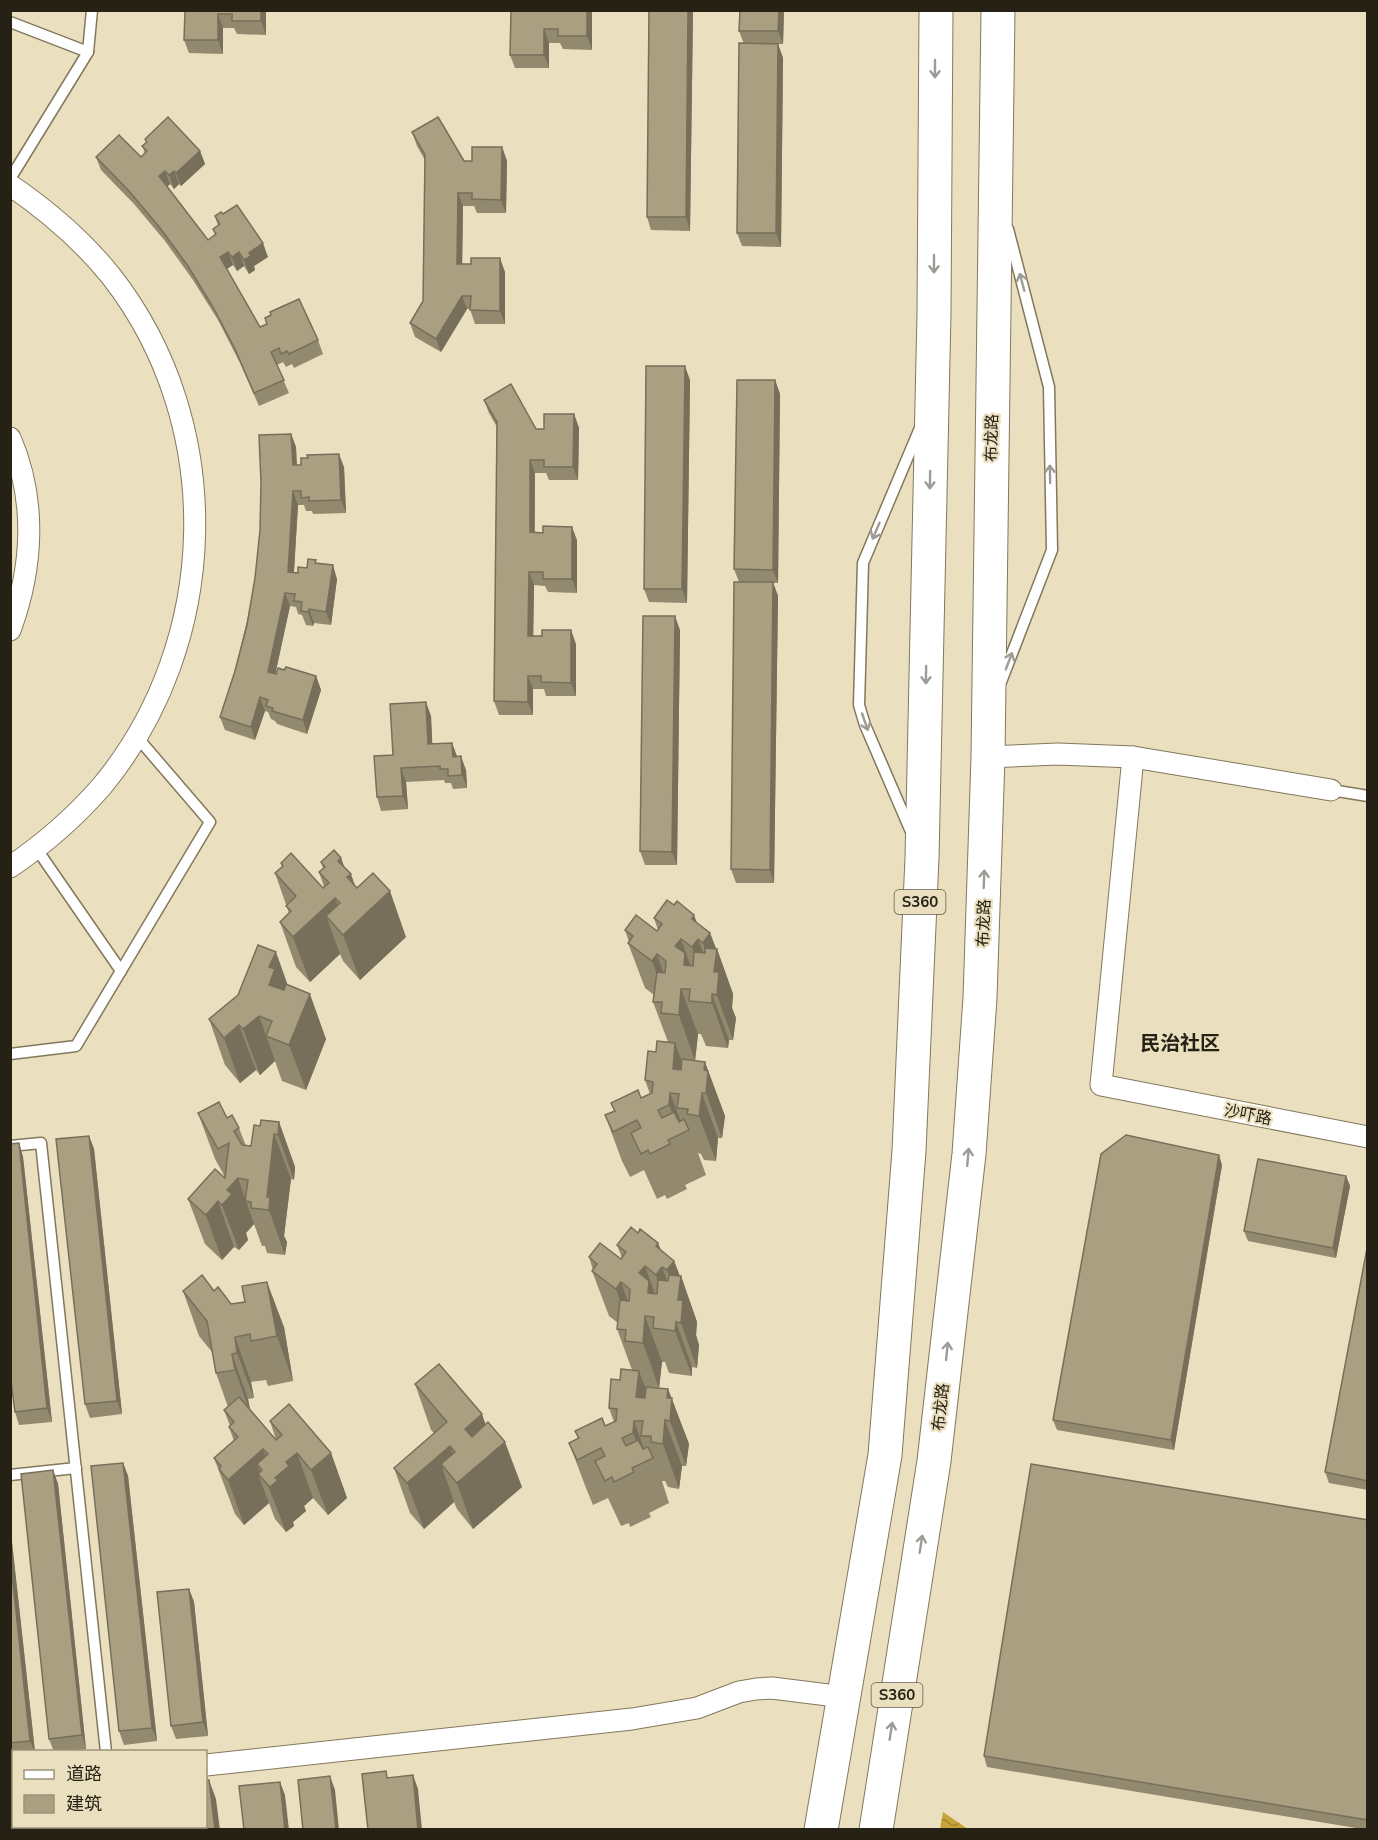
<svg xmlns="http://www.w3.org/2000/svg" width="1378" height="1840" font-family="'Nunito Sans','Noto Sans SC',sans-serif">
<style>
.water{fill:url(#water-waves)}
.lines{fill:none;stroke-linecap:round;stroke-linejoin:round}
.service-casing{stroke:#83785b;stroke-width:13}
.minor-casing{stroke:#83785b;stroke-width:23}
.primary-casing{stroke:#83785b;stroke-width:35}
.service{stroke:#fff;stroke-width:10}
.minor{stroke:#fff;stroke-width:21}
.primary{stroke:#fff;stroke-width:33}
.wall{fill:#92896f}
.shaded-wall{fill:#776f5a}
.building{fill:#aa9f81;stroke:#776f5a;stroke-width:1.5}
.oneway{stroke:#9d9b96}
.labels{text-anchor:middle;stroke-width:4.5;stroke-linejoin:round;paint-order:stroke}
.shield{fill:#eadfbf;stroke:#605a48;stroke-width:1.5}
.shield-label{font-size:15px;font-weight:bold;fill:#252115}
.street-label{font-size:16px;fill:#252115;stroke:#eadfbf}
.quarter-label{font-size:20px;font-weight:bold;fill:#252115;stroke:#eadfbf}
</style>
<defs>
<pattern id="water-waves" width="16" height="10" patternUnits="userSpaceOnUse" patternTransform="scale(1.5)"><rect width="16" height="10" fill="#c6a439"/><path d="M0 5q4-4 8 0t8 0" fill="none" stroke="#a1852f"/></pattern>
</defs>
<rect width="100%" height="100%" fill="#eadfbf"/>
<path class="water" d="M943 1812 968 1829H940Z"/>
<g class="lines">
<g class="service-casing">
<g id="service">
<path d="M10 22 88 52"/>
<path d="M10 179 88 52 92 10"/>
<path d="M1001 682 1052 550 1049 387 1008 229"/>
<path d="M1331 790 1368 796"/>
<path d="M912 834 865 725 859 705 863 563 920 428"/>
<path d="M36 848 121 971"/>
<path d="M10 1054 76 1046 210 822 137 737"/>
<path d="M10 1146 41 1143 106 1752"/>
<path d="M10 1475 76 1468"/>
<path d="M114 1826V1830"/>
</g>
</g>
<g class="minor-casing">
<g id="minor">
<path d="M10 185C48 211 82 240 111 276 227 424 221 642 102 786 75 817 44 844 10 867"/>
<path d="M10 438C37 500 33 568 10 630"/>
<path d="M988 757 1058 754 1133 757 1331 790"/>
<path d="M1133 757 1101 1085 1368 1137"/>
<path d="M206 1765 632 1719 697 1708 739 1692 756 1689 772 1688 844 1697"/>
<path d="M10 1786H14"/>
</g>
</g>
<g class="primary-casing">
<g id="primary">
<path d="M821 1830 885 1455 909 1151 922 858 934 313 936 10"/>
<path d="M876 1830 934 1461 969 1154 980 998 988 757 998 10"/>
</g>
</g>
<use href="#service" class="service"/>
<use href="#minor" class="minor"/>
<use href="#primary" class="primary"/>
</g>
<g class="wall">
<path d="M185 10H266V35L237 34 234 28H223V54L189 53 184 40Z"/>
<path d="M511 10H592V50L563 49 560 43H549V68H515L510 55Z"/>
<path d="M649 10H693L690 231 651 230 647 217Z"/>
<path d="M784 10 783 44H778L783 58 781 247 742 246 737 233 744 44 739 31Z"/>
<path d="M412 132 464 161H472L502 147 507 161 506 213H477L474 206H463L462 264 505 272V324H475L470 309H467L441 352 415 337 410 323 423 301 425 160 417 146Z"/>
<path d="M145 139 200 151 205 164 181 186 179 184 174 189 170 184 167 187 208 240 215 235 213 229 218 226 215 216 223 214 268 257 254 266 255 270 249 274 244 266 237 271 233 265 227 269 260 327 318 340 323 354 294 368 292 364 286 367 283 362 277 365 289 393 259 406 240 363 218 320 193 280 165 241 134 204 101 170 96 157H141L145 153 142 146 146 143Z"/>
<path d="M690 380 687 603 649 602 644 589Z"/>
<path d="M775 380 780 394 778 583H773L778 596 774 883H736L731 869 739 582 734 569Z"/>
<path d="M484 400 536 429H544L574 414 579 428 578 480H549L546 473H535V532L577 540V593L548 592 545 586 534 585 533 636 576 644V696H546L544 689H533V715H499L494 701 497 427 489 413Z"/>
<path d="M291 434 296 447 297 465 344 467 346 513 313 514 312 511H306L304 505H298L294 573H298L317 563 337 579 331 625 314 623 313 626 306 625 302 615 298 614 296 607 290 606 275 674 284 670 316 676 321 690 307 734 277 724 275 721 271 719 268 712 265 711 255 740 225 730 220 717 235 671Z"/>
<path d="M680 630 677 865H645L640 851Z"/>
<path d="M431 716 432 744 457 757 466 770 467 788 453 789 451 783H445L444 780 406 782 408 809 381 811 377 797 393 755Z"/>
<path d="M341 858 344 866 355 886 406 937 360 980 343 961 340 954 310 982 296 967 280 922 289 913 275 873 282 867 281 863 323 888 324 887 319 872 323 868 321 862Z"/>
<path d="M654 918 697 923 710 933 716 949H717L733 994 732 1008 736 1018 733 1040H729L728 1048 706 1046 701 1034H698L695 1061 681 1059 682 1062 708 1071 725 1116 722 1138H718L716 1161 704 1160 701 1154 698 1153 706 1175 685 1185 687 1189 667 1199 665 1195 657 1199 644 1170 630 1177 622 1161 605 1115 614 1111 611 1103 641 1098 650 1094 645 1080 656 1052 668 1042 653 1002 654 995 645 988 628 943 629 942 625 930 657 931 658 930Z"/>
<path d="M288 985 326 1039 306 1090 282 1081 275 1061 260 1075 256 1070 240 1083 225 1065 209 1019Z"/>
<path d="M198 1113 227 1118 239 1128 246 1146H251L260 1126 279 1122 295 1167 294 1180 291 1179 284 1236 287 1242 285 1255 267 1253 265 1246H262L254 1224 246 1233 248 1240 239 1250 234 1247 222 1260 205 1244 188 1199 225 1177 215 1159Z"/>
<path d="M89 1136 94 1149 122 1414 90 1418 85 1404Z"/>
<path d="M19 1143 23 1157 52 1422 19 1425 15 1412Z"/>
<path d="M1222 1165 1174 1450 1057 1430 1053 1420Z"/>
<path d="M1346 1176 1350 1186 1336 1258 1248 1241 1244 1231Z"/>
<path d="M638 1233 658 1243 661 1251 674 1261 680 1276H681L697 1322 696 1335 699 1345 697 1368 692 1367V1376L669 1373 665 1362H662L659 1388 645 1387 646 1389H668L689 1444 686 1466H682L679 1489 668 1487 665 1481H662L669 1503 649 1513 651 1517 630 1527 629 1523 621 1526 608 1498 593 1505 586 1488 569 1443 578 1439 575 1431 605 1426 614 1422 609 1408 620 1380 632 1370 617 1329 618 1323 609 1316 592 1271 593 1270 589 1257 621 1259 622 1258 617 1245Z"/>
<path d="M1368 1243V1490L1329 1483 1325 1472Z"/>
<path d="M183 1291H214L231 1304 284 1327 293 1381 268 1386 266 1380 251 1382 254 1398 248 1399 250 1409 276 1440 270 1421 331 1453 347 1498 328 1515 313 1498 304 1506 306 1511 293 1522 294 1526 286 1532 275 1519 269 1503 244 1525 235 1514 214 1458 234 1441 229 1427 230 1426 224 1410 228 1407 216 1373 212 1352 199 1336Z"/>
<path d="M415 1384 486 1425 522 1487 473 1529 457 1509 454 1502 424 1529 410 1513 394 1468 434 1433 431 1430Z"/>
<path d="M123 1463 128 1476 157 1741 124 1745 119 1731Z"/>
<path d="M53 1470 58 1484 86 1749 59 1752H54L49 1739Z"/>
<path d="M1368 1520V1830L987 1767 984 1756Z"/>
<path d="M10 1524 35 1752H14V1756L10 1757Z"/>
<path d="M189 1589 194 1602 208 1736 176 1739 171 1726Z"/>
</g>
<g class="shaded-wall">
<path d="M261 10H266V35L261 21Z"/>
<path d="M587 10H592V50L587 36Z"/>
<path d="M688 10H693L690 231 686 217Z"/>
<path d="M779 10H784L783 44 778 31Z"/>
<path d="M218 14 223 28V54L218 40Z"/>
<path d="M544 29 549 43V68L544 55Z"/>
<path d="M778 44 783 58 781 247 776 233Z"/>
<path d="M502 147 507 161 506 213 501 200Z"/>
<path d="M200 151 205 164 181 186 176 173Z"/>
<path d="M165 171 170 184 164 190 159 176Z"/>
<path d="M174 171 179 184 174 189 169 175Z"/>
<path d="M458 193 463 206 462 277 457 264Z"/>
<path d="M263 243 268 257 254 266 255 270 249 274 244 260 249 253Z"/>
<path d="M228 252 233 265 225 270 220 257Z"/>
<path d="M239 252 244 266 237 271 232 257Z"/>
<path d="M500 258 505 272V324L500 311Z"/>
<path d="M462 296 467 309 441 352 436 339Z"/>
<path d="M685 366 690 380 687 603 682 589Z"/>
<path d="M775 380 780 394 778 583 773 570Z"/>
<path d="M574 414 579 428 578 480 573 467Z"/>
<path d="M291 434 296 447 297 478 293 465Z"/>
<path d="M339 454 344 467 346 513 341 500Z"/>
<path d="M530 460 535 473 534 546 530 532Z"/>
<path d="M293 491 298 505 293 585 288 572Z"/>
<path d="M572 527 577 540V593L572 579Z"/>
<path d="M333 565 337 579 331 625 326 612Z"/>
<path d="M529 572 534 585 533 650 528 636Z"/>
<path d="M773 582 778 596 774 883 770 870Z"/>
<path d="M285 593 290 606 273 685 268 672Z"/>
<path d="M309 609 314 623 313 626 308 612Z"/>
<path d="M675 616 680 630 677 865 672 852Z"/>
<path d="M571 630 576 644V696L571 683Z"/>
<path d="M316 676 321 690 307 734 303 720Z"/>
<path d="M528 676 533 689V715L528 702Z"/>
<path d="M260 697 265 711 255 740 251 727Z"/>
<path d="M426 702 431 716 433 758 428 744Z"/>
<path d="M452 743 457 756 453 757Z"/>
<path d="M461 756 466 770 467 788 462 775Z"/>
<path d="M401 768 406 782 408 809 403 796Z"/>
<path d="M341 858 347 877 351 874 365 914 390 891 406 937 360 980 343 935 326 916 340 954 310 982 293 937 335 898 347 931 338 861Z"/>
<path d="M694 915 704 941 710 933 717 951V949L733 994 732 1008 736 1018 733 1040 717 995 718 984 703 943 692 919Z"/>
<path d="M681 939 697 984 701 1002 675 946Z"/>
<path d="M698 939 715 984 709 993 692 947Z"/>
<path d="M276 952 292 997 269 985V967Z"/>
<path d="M657 954 673 1000 668 1006 652 961Z"/>
<path d="M681 989 698 1034 695 1061 679 1015Z"/>
<path d="M310 994 326 1039 306 1090 289 1045Z"/>
<path d="M712 994 729 1040 728 1048 712 1003Z"/>
<path d="M259 1016 275 1061 260 1075 243 1029Z"/>
<path d="M239 1025 256 1070 240 1083 224 1038Z"/>
<path d="M675 1043 692 1088 673 1069Z"/>
<path d="M705 1062 725 1116 722 1138 706 1093 704 1070Z"/>
<path d="M670 1093 685 1132 680 1135 669 1105Z"/>
<path d="M702 1093 718 1138 716 1161 699 1116Z"/>
<path d="M279 1122 295 1167 294 1180 278 1135Z"/>
<path d="M274 1134 291 1179 284 1236 287 1242 285 1255 269 1210 267 1197Z"/>
<path d="M89 1136 94 1149 122 1414 117 1401Z"/>
<path d="M19 1143 23 1157 52 1422 47 1408Z"/>
<path d="M1219 1155 1222 1165 1174 1450 1171 1440Z"/>
<path d="M1346 1176 1350 1186 1336 1258 1333 1248Z"/>
<path d="M238 1178 254 1224 246 1233 248 1240 239 1250 222 1205 227 1190Z"/>
<path d="M218 1201 234 1247 222 1260 206 1215Z"/>
<path d="M658 1243 668 1269 674 1261 681 1279V1276L697 1322 696 1335 699 1345 697 1368 681 1323 682 1312 667 1270 656 1246Z"/>
<path d="M645 1266 661 1311 665 1329 639 1273Z"/>
<path d="M662 1267 679 1312 672 1320 656 1275Z"/>
<path d="M267 1282 284 1327 293 1381 277 1336Z"/>
<path d="M621 1282 637 1327 632 1334 616 1289Z"/>
<path d="M645 1316 662 1362 659 1388 643 1343Z"/>
<path d="M676 1322 692 1367V1376L675 1331Z"/>
<path d="M235 1337 251 1382 254 1398 237 1353Z"/>
<path d="M232 1354 248 1399 251 1415 235 1370Z"/>
<path d="M639 1371 656 1416 636 1397Z"/>
<path d="M668 1389 689 1444 686 1466 670 1421 667 1398Z"/>
<path d="M482 1414 495 1451 505 1442 522 1487 473 1529 457 1483 441 1464 454 1502 424 1529 407 1483 450 1446 462 1479 465 1429Z"/>
<path d="M665 1420 682 1466 679 1489 663 1444Z"/>
<path d="M634 1421 648 1460 644 1462 633 1433Z"/>
<path d="M263 1449 276 1482 275 1478 286 1462 297 1453 313 1498 304 1506 306 1511 293 1522 294 1526 286 1532 262 1470 257 1464 263 1479 258 1474 269 1503 244 1525 228 1480Z"/>
<path d="M331 1453 347 1498 328 1515 311 1470Z"/>
<path d="M123 1463 128 1476 157 1741 152 1728Z"/>
<path d="M53 1470 58 1484 86 1749 82 1735Z"/>
<path d="M10 1524 35 1752 30 1741 10 1556Z"/>
<path d="M189 1589 194 1602 208 1736 203 1722Z"/>
<path d="M413 1775 418 1789 422 1830H418Z"/>
<path d="M330 1776 335 1790 339 1830H336Z"/>
<path d="M209 1780 216 1799 220 1830H215Z"/>
<path d="M280 1782 285 1795 289 1830H285Z"/>
</g>
<g class="building">
<path d="M185 10H261V21H232V14H218V40H184Z"/>
<path d="M511 10H587V36H558V29H544V55H510Z"/>
<path d="M649 10H688L686 217H647Z"/>
<path d="M740 10H779L778 31H739Z"/>
<path d="M739 43 778 44 776 233H737Z"/>
<path d="M168 117 200 151 176 173 174 171 169 175 165 171 159 176 208 240 216 234 213 229 220 224 215 216 221 212 223 214 237 205 263 243 249 253 251 256 244 260 239 252 232 257 228 252 220 257 260 327 267 324 265 318 271 315 270 312 299 299 318 340 289 354 287 351 281 354 279 348 271 352 284 380 254 393 235 349 213 307 188 266 160 228 129 191 96 157 119 135 141 157 147 151 142 146 147 142 145 139Z"/>
<path d="M438 117 464 161H472V147H502L501 200 472 199V193H458L457 264H471V258H500V311L470 310 471 296H462L436 339 410 323 423 301 425 155 412 132Z"/>
<path d="M646 366H685L682 589H644Z"/>
<path d="M737 380H775L773 570 734 569Z"/>
<path d="M511 384 536 429H544V414H574L573 467H544V460H530V532L543 533V526L572 527V579H543V572H529L528 636H542V630H571V683L541 682V676H528V702L494 701 497 422 484 400Z"/>
<path d="M291 434 293 465H301V458H308L307 455 339 454 341 500 309 501V497L301 498V491H293L288 572 298 573V567L307 568 308 559 316 560 315 563 333 565 326 612 309 609 308 612 301 611 302 602 294 601 295 594 285 593 268 672 276 674 278 668 284 670 286 667 316 676 303 720 272 711 273 708 266 706 268 700 260 697 251 727 220 717 235 671 247 625 255 578 260 530 261 483 259 435Z"/>
<path d="M734 582H773L770 870 731 869Z"/>
<path d="M643 616H675L672 852 640 851Z"/>
<path d="M426 702 428 744 452 743 453 757 461 756 462 775 448 776V769H440V766L401 768 403 796 377 797 374 756 393 755 390 704Z"/>
<path d="M334 850 341 858 338 861 351 874 347 877 357 888 373 873 390 891 343 935 326 916 340 903 335 898 293 937 280 922 291 911 286 906 296 896 275 873 283 866 281 863 291 853 323 888 329 883 319 872 325 867 321 862Z"/>
<path d="M667 900 674 905 677 901 694 915 692 919 710 933 703 943 698 939 692 947 681 939 675 946 685 953 684 965 693 966 694 952 705 953V948L717 949 714 972H719L717 995 712 994V1003L689 1001 690 989H681L679 1015 661 1013 662 1002H653L657 972 665 973 666 961 657 954 652 961 628 943 633 936 625 930 636 915 657 931 662 924 654 918Z"/>
<path d="M258 945 276 952 269 967 275 969 269 985 284 990 286 984 310 994 289 1045 266 1036 272 1021 259 1016 243 1029 239 1025 224 1038 209 1019 238 995Z"/>
<path d="M657 1041 675 1043 673 1069 681 1070 682 1059 705 1062 704 1070 708 1071 706 1093H702L699 1116 687 1114 688 1109 677 1108 679 1094 670 1093 669 1105 658 1110 662 1118 674 1112 679 1122 684 1119 689 1130 668 1140 670 1144 650 1154 648 1150 641 1154 631 1133 641 1128 637 1120 613 1132 605 1115 615 1111 611 1103 638 1090 641 1098 652 1093 653 1082 645 1080 648 1051 656 1052Z"/>
<path d="M219 1102 227 1118 232 1115 239 1128 234 1131 242 1145 251 1146 254 1125 260 1126 261 1120 279 1122 278 1135 274 1134 267 1197H270L269 1210 251 1208V1202L245 1201 248 1180 238 1178 227 1190 232 1194 222 1205 218 1201 206 1215 188 1199 215 1169 225 1178 229 1143 218 1149 198 1113Z"/>
<path d="M1126 1135 1219 1155 1171 1440 1053 1420 1101 1154Z"/>
<path d="M89 1136 117 1401 85 1404 56 1139Z"/>
<path d="M19 1143 47 1408 15 1412 10 1374V1144Z"/>
<path d="M1258 1159 1346 1176 1333 1248 1244 1231Z"/>
<path d="M631 1227 638 1233 640 1229 658 1243 656 1246 674 1261 667 1270 662 1267 656 1275 645 1266 639 1273 649 1281 648 1293 657 1294 658 1280 668 1281 669 1275 681 1276 678 1300H683L681 1323 676 1322 675 1331 653 1328 654 1317 645 1316 643 1343 625 1341 626 1330 617 1329 620 1300 629 1301 630 1289 621 1282 616 1289 592 1271 597 1264 589 1257 600 1243 621 1259 626 1252 617 1245Z"/>
<path d="M1368 1243V1481L1325 1472Z"/>
<path d="M202 1275 214 1291 218 1287 231 1304 245 1302 242 1286 267 1282 277 1336 251 1341 250 1334 235 1337 237 1353 232 1354 235 1370 216 1373 207 1321 183 1291Z"/>
<path d="M439 1364 482 1414 465 1429 472 1437 488 1422 505 1442 457 1483 441 1464 455 1452 450 1446 407 1483 394 1468 447 1422 415 1384Z"/>
<path d="M621 1369 639 1371 636 1397 645 1398 646 1387 668 1389 667 1398H672L670 1421 665 1420 663 1444 651 1442V1436H641L643 1421H634L633 1433 622 1438 626 1446 638 1440 643 1449 648 1447 653 1458 632 1468 634 1472 614 1482 612 1477 605 1481 595 1461 605 1456 601 1448 577 1460 569 1443 579 1438 575 1431 602 1418 605 1426 616 1421 617 1409 609 1408 611 1379 620 1380Z"/>
<path d="M239 1397 276 1440 282 1435 270 1421 289 1404 331 1453 311 1470 297 1453 286 1462 289 1466 275 1478 278 1480 270 1487 258 1474 262 1470 257 1464 268 1454 263 1449 228 1480 219 1469 221 1466 214 1458 238 1437 229 1427 234 1422 224 1410Z"/>
<path d="M123 1463 152 1728 119 1731 91 1466Z"/>
<path d="M1031 1464 1368 1520V1820L984 1756Z"/>
<path d="M53 1470 82 1735 49 1739 21 1474Z"/>
<path d="M10 1556 30 1741 10 1743Z"/>
<path d="M189 1589 203 1722 171 1726 157 1592Z"/>
<path d="M386 1771 387 1778 413 1775 418 1830H368L362 1774Z"/>
<path d="M330 1776 336 1830H303L298 1780Z"/>
<path d="M206 1780H209L215 1830H131L130 1827H206Z"/>
<path d="M280 1782 285 1830H244L239 1786Z"/>
<path d="M14 1801V1827H39V1830H10V1802Z"/>
<path d="M59 1827H91L92 1830H59Z"/>
</g>
<defs><path id="oneway-shaft" d="M-6 0H5M1.5-3L5.5 0L1.5 3" fill="none" stroke-width="1.6" stroke-linecap="round" stroke-linejoin="round" transform="scale(1.5)"/></defs>
<g class="oneway">
<use href="#oneway-shaft" transform="translate(935 69) rotate(90)"/>
<use href="#oneway-shaft" transform="translate(934 264) rotate(90)"/>
<use href="#oneway-shaft" transform="translate(1022 282) rotate(-105)"/>
<use href="#oneway-shaft" transform="translate(1050 474) rotate(-91)"/>
<use href="#oneway-shaft" transform="translate(930 480) rotate(91)"/>
<use href="#oneway-shaft" transform="translate(876 531) rotate(113)"/>
<use href="#oneway-shaft" transform="translate(1009 661) rotate(-69)"/>
<use href="#oneway-shaft" transform="translate(926 675) rotate(91)"/>
<use href="#oneway-shaft" transform="translate(865 722) rotate(71)"/>
<use href="#oneway-shaft" transform="translate(984 879) rotate(-88)"/>
<use href="#oneway-shaft" transform="translate(968 1157) rotate(-85)"/>
<use href="#oneway-shaft" transform="translate(947 1351) rotate(-84)"/>
<use href="#oneway-shaft" transform="translate(921 1544) rotate(-81)"/>
<use href="#oneway-shaft" transform="translate(891 1731) rotate(-81)"/>
</g>
<g class="labels">
<g class="shield">
<rect x="894.5" y="890" width="51" height="24" rx="4.5"/>
<rect x="871.5" y="1683" width="51" height="24" rx="4.5"/>
</g>
<g class="shield-label">
<text x="920" y="907">S360</text>
<text x="897" y="1700">S360</text>
</g>
<g class="street-label">
<text transform="translate(991 438) rotate(-89)" y="6">布龙路</text>
<text transform="translate(983 923) rotate(-88)" y="6">布龙路</text>
<text transform="translate(1248 1114) rotate(11)" y="6">沙吓路</text>
<text transform="translate(940 1407) rotate(-84)" y="6">布龙路</text>
</g>
<g class="quarter-label">
<text x="1180" y="1050">民治社区</text>
</g>
</g>
<rect width="1378" height="1840" fill="none" stroke="#252115" stroke-width="24"/>
<rect x="12" y="1750" width="195" height="78" fill="#eadfbf" stroke="#9b937b" stroke-width="1.5"/>
<rect x="24" y="1770" width="30" height="9" fill="#ffffff" stroke="#9b937b" stroke-width="1.5"/>
<text x="66" y="1780" font-size="18" fill="#252115">道路</text>
<rect x="24" y="1795" width="30" height="18" fill="#aa9f81" stroke="#9b937b" stroke-width="1.5"/>
<text x="66" y="1810" font-size="18" fill="#252115">建筑</text>
</svg>
